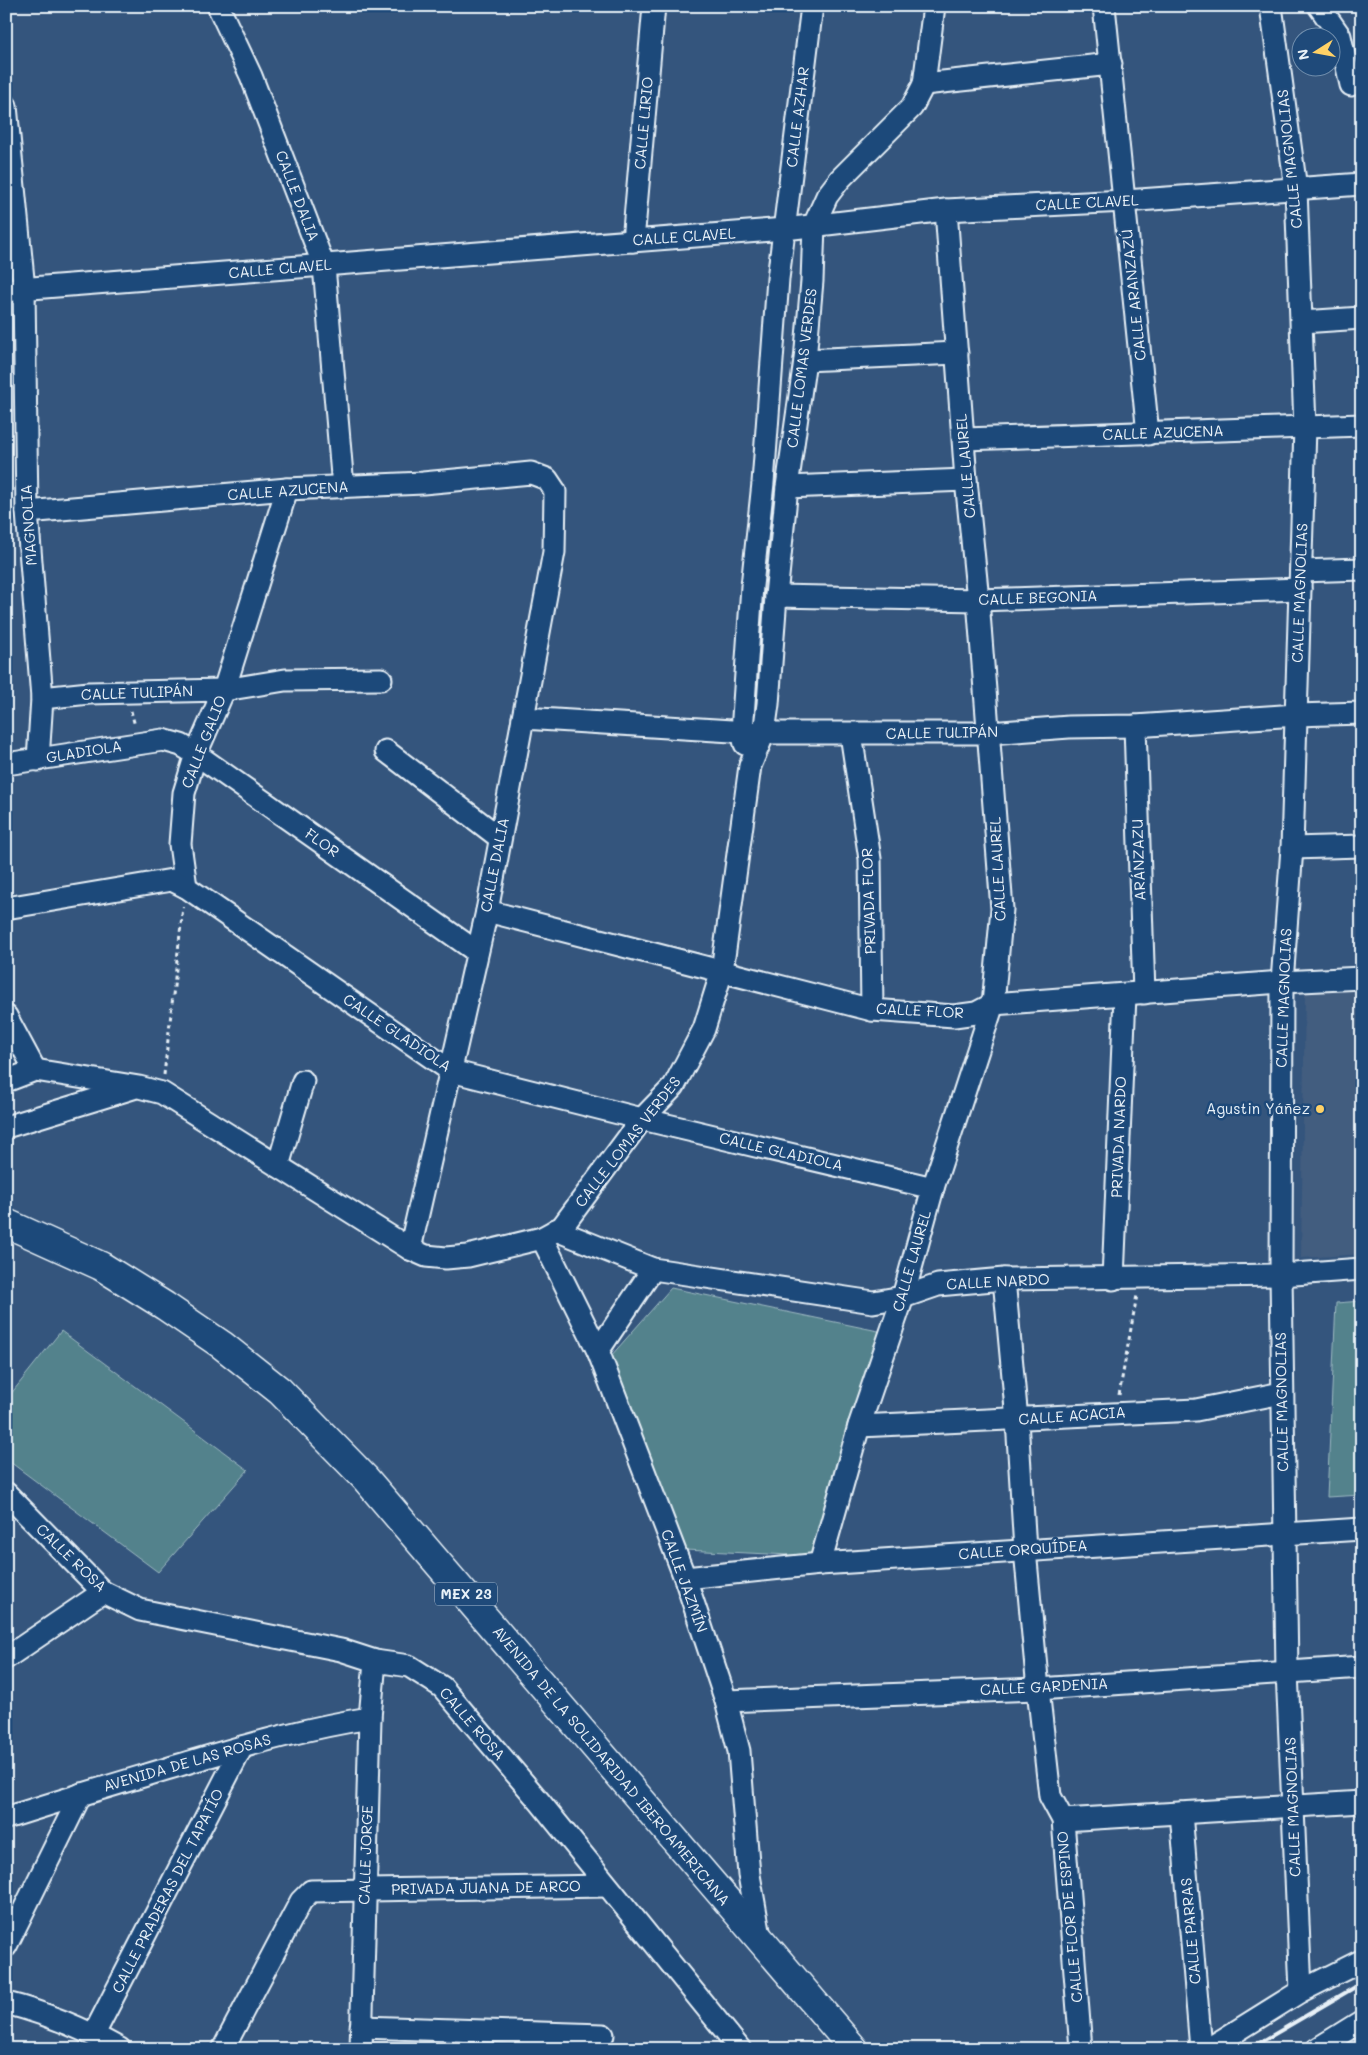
<svg xmlns="http://www.w3.org/2000/svg" width="1368" height="2055" font-family="Mali,sans-serif">
<style>
.built{fill:#435d7f}
.green{fill:#53828c;stroke:#9ebac2}
.lines{fill:none;stroke-linecap:round;stroke-linejoin:round}
.minor-casing{stroke:#e8f1f8;stroke-width:25}
.highway-casing{stroke:#e8f1f8;stroke-width:31}
.path{stroke:#e8f1f8;stroke-width:3;stroke-dasharray:4 4;stroke-linecap:butt}
.minor{stroke:#1f4a7a;stroke-width:21}
.highway{stroke:#1f4a7a;stroke-width:28}
.rail{stroke:#e8f1f8;stroke-width:4}
.poi-dot{fill:#ffd166;stroke:#1f4a7a;stroke-width:2}
.labels{text-anchor:middle;stroke-width:5;stroke-linejoin:round;paint-order:stroke}
.shield{fill:#1f4a7a;stroke:#acbfd2;stroke-width:1}
.shield-label{font-size:14px;font-weight:bold;fill:#e8f1f8}
.street-label{font-size:15px;fill:#e8f1f8;stroke:#1f4a7a}
.poi-label{font-size:15px;fill:#e8f1f8;stroke:#1f4a7a;text-anchor:end}
</style>
<rect width="100%" height="100%" fill="#34557d"/>
<filter id="ink" filterUnits="userSpaceOnUse"><feTurbulence type="fractalNoise" baseFrequency=".02" numOctaves="2"/><feDisplacementMap in="SourceGraphic" scale="10" xChannelSelector="R" yChannelSelector="G"/><feConvolveMatrix kernelMatrix="1 2 1 2 8 2 1 2 1" color-interpolation-filters="sRGB"/></filter>
<g filter="url(#ink)">
<path class="built" d="M1362 988V1254L1301 1258 1305 993Z"/>
<g class="green">
<path d="M671 1288 883 1332 812 1556 684 1550 610 1357Z"/>
<path d="M1362 1301V1495L1327 1497 1336 1303Z"/>
<path d="M61 1331 248 1470 158 1572 6 1459V1400Z"/>
</g>
<g class="lines">
<g class="minor-casing">
<g id="minor">
<path d="M218 6 251 76 324 266 343 487"/>
<path d="M1104 6 1148 434"/>
<path d="M1271 6 1296 189 1305 427 1292 848 1282 982 1281 1275 1287 1671 1301 1991"/>
<path d="M1319 6 1340 36 1351 85"/>
<path d="M924 84 1111 64"/>
<path d="M6 106 24 289 27 512 42 698 38 760"/>
<path d="M633 241 654 6"/>
<path d="M6 290 785 229 946 210 1125 201 1362 184"/>
<path d="M1302 322 1362 318"/>
<path d="M805 360 957 353"/>
<path d="M964 439 1362 425"/>
<path d="M787 487 966 480"/>
<path d="M27 512 287 489 423 483 531 473 547 479 555 491 554 552 487 911 410 1249"/>
<path d="M1301 571 1362 569"/>
<path d="M776 596 978 600 1300 589"/>
<path d="M42 698 89 693 224 690 285 680 381 679"/>
<path d="M523 718 764 733H989L1069 727 1135 726 1296 715 1362 713"/>
<path d="M1135 726 1144 993"/>
<path d="M851 734 870 859 872 1010"/>
<path d="M745 744 742 732 752 586 763 483 778 279 812 6"/>
<path d="M386 751 500 838"/>
<path d="M6 764 163 740 181 745 196 754 477 952"/>
<path d="M1292 848 1362 846"/>
<path d="M186 887 180 844 184 793 196 754 224 690 287 489"/>
<path d="M6 908 172 880 186 887 451 1071 642 1119 933 1188"/>
<path d="M487 911 872 1010 954 1016 976 1013 993 1004 1282 982 1362 978"/>
<path d="M6 1016 35 1070"/>
<path d="M6 1081 35 1070 139 1087 162 1093 410 1249 426 1256 446 1258 468 1256 542 1238 562 1227 642 1119 674 1086 704 1029 722 971 750 766 764 733 768 704 776 596 787 487 805 360 812 281 814 225 827 196 840 179 912 107 924 84 934 6"/>
<path d="M6 1127 133 1088"/>
<path d="M278 1166 303 1081"/>
<path d="M556 1230 653 1269 873 1302 903 1297 938 1285 1004 1279 1281 1275 1362 1269"/>
<path d="M542 1238 598 1351 685 1578 726 1701 739 1751 749 1875 761 1942"/>
<path d="M1004 1279 1017 1420 1025 1550 1038 1689 1050 1796 1063 1820 1081 2049"/>
<path d="M1113 1279 1125 995"/>
<path d="M598 1351 653 1269"/>
<path d="M859 1426 1196 1410 1282 1393"/>
<path d="M6 1493 103 1592 140 1610 341 1650 375 1661 409 1666 442 1687 540 1802 740 2049"/>
<path d="M820 1564 859 1426 903 1297 933 1188 993 1004 1002 909 978 600 966 480 946 210"/>
<path d="M685 1578 820 1564 1362 1529"/>
<path d="M6 1658 103 1592"/>
<path d="M726 1701 1038 1689 1362 1667"/>
<path d="M1181 1813 1201 2049"/>
<path d="M6 1818C68 1798 130 1780 193 1761 251 1744 310 1727 370 1718"/>
<path d="M1063 1820 1362 1802"/>
<path d="M6 1946 81 1794"/>
<path d="M6 2003C46 2013 84 2029 120 2049"/>
<path d="M361 2027 603 2035"/>
<path d="M94 2034 242 1747"/>
<path d="M223 2049 301 1901 311 1891 607 1886"/>
<path d="M361 2049 370 1718 375 1661"/>
<path d="M1208 2049 1301 1991 1361 1961"/>
<path d="M1317 2049 1362 2021"/>
</g>
</g>
<g class="highway-casing">
<path id="highway" d="M6 1223 101 1266 165 1306 222 1345 280 1391 365 1478 854 2049"/>
</g>
<g class="path">
<path d="M131 711 135 726"/>
<path d="M164 1075 183 907"/>
<path d="M1119 1395 1137 1295"/>
</g>
<use href="#minor" class="minor"/>
<use href="#highway" class="highway"/>
<path class="rail" d="M1249 2049 1362 1983"/>
</g>
</g>
<circle class="poi-dot" cx="1320" cy="1109" r="5"/>
<g class="labels">
<rect class="shield" x="435" y="1582.5" width="62" height="23" rx="4"/>
<g class="shield-label">
<text x="466" y="1599">MEX 23</text>
</g>
<g class="street-label">
<text transform="translate(798 117) rotate(-83)" y="5">CALLE AZHAR</text>
<text transform="translate(644 123) rotate(-85)" y="5">CALLE LIRIO</text>
<text transform="translate(1290 159) rotate(-96)" y="5">CALLE MAGNOLIAS</text>
<text transform="translate(297 196) rotate(69)" y="5">CALLE DALIA</text>
<text transform="translate(1087 203) rotate(-3)" y="5">CALLE CLAVEL</text>
<text transform="translate(684 237) rotate(-4)" y="5">CALLE CLAVEL</text>
<text transform="translate(280 269) rotate(-5)" y="5">CALLE CLAVEL</text>
<text transform="translate(1134 295) rotate(-96)" y="5">CALLE ARANZAZÚ</text>
<text transform="translate(802 368) rotate(-83)" y="5">CALLE LOMAS VERDES</text>
<text transform="translate(1163 433) rotate(-2)" y="5">CALLE AZUCENA</text>
<text transform="translate(966 466) rotate(-95)" y="5">CALLE LAUREL</text>
<text transform="translate(288 491) rotate(-4)" y="5">CALLE AZUCENA</text>
<text transform="translate(29 525) rotate(-94)" y="5">MAGNOLIA</text>
<text transform="translate(1300 593) rotate(-88)" y="5">CALLE MAGNOLIAS</text>
<text transform="translate(1038 598) rotate(-2)" y="5">CALLE BEGONIA</text>
<text transform="translate(137 693) rotate(-2)" y="5">CALLE TULIPÁN</text>
<text transform="translate(942 733) rotate(-1)" y="5">CALLE TULIPÁN</text>
<text transform="translate(204 742) rotate(-69)" y="5">CALLE GALIO</text>
<text transform="translate(84 752) rotate(-9)" y="5">GLADIOLA</text>
<text transform="translate(322 843) rotate(35)" y="5">FLOR</text>
<text transform="translate(1139 860) rotate(-92)" y="5">ARÁNZAZU</text>
<text transform="translate(495 865) rotate(-79)" y="5">CALLE DALIA</text>
<text transform="translate(998 869) rotate(-93)" y="5">CALLE LAUREL</text>
<text transform="translate(869 901) rotate(-92)" y="5">PRIVADA FLOR</text>
<text transform="translate(1284 998) rotate(-88)" y="5">CALLE MAGNOLIAS</text>
<text transform="translate(920 1011) rotate(3)" y="5">CALLE FLOR</text>
<text transform="translate(397 1033) rotate(34)" y="5">CALLE GLADIOLA</text>
<text transform="translate(1119 1137) rotate(-88)" y="5">PRIVADA NARDO</text>
<text transform="translate(628 1142) rotate(-52)" y="5">CALLE LOMAS VERDES</text>
<text transform="translate(781 1152) rotate(13)" y="5">CALLE GLADIOLA</text>
<text transform="translate(912 1261) rotate(-74)" y="5">CALLE LAUREL</text>
<text transform="translate(998 1282) rotate(-3)" y="5">CALLE NARDO</text>
<text transform="translate(1282 1402) rotate(-91)" y="5">CALLE MAGNOLIAS</text>
<text transform="translate(1072 1416) rotate(-4)" y="5">CALLE ACACIA</text>
<text transform="translate(1023 1550) rotate(-4)" y="5">CALLE ORQUÍDEA</text>
<text transform="translate(71 1558) rotate(44)" y="5">CALLE ROSA</text>
<text transform="translate(684 1581) rotate(70)" y="5">CALLE JAZMÍN</text>
<text transform="translate(1044 1687) rotate(-3)" y="5">CALLE GARDENIA</text>
<text transform="translate(472 1724) rotate(49)" y="5">CALLE ROSA</text>
<text transform="translate(187 1763) rotate(-16)" y="5">AVENIDA DE LAS ROSAS</text>
<text transform="translate(611 1766) rotate(50)" y="5">AVENIDA DE LA SOLIDARIDAD IBEROAMERICANA</text>
<text transform="translate(1293 1807) rotate(-92)" y="5">CALLE MAGNOLIAS</text>
<text transform="translate(366 1855) rotate(-88)" y="5">CALLE JORGE</text>
<text transform="translate(486 1888) rotate(-1)" y="5">PRIVADA JUANA DE ARCO</text>
<text transform="translate(168 1891) rotate(-63)" y="5">CALLE PRADERAS DEL TAPATÍO</text>
<text transform="translate(1070 1917) rotate(-95)" y="5">CALLE FLOR DE ESPINO</text>
<text transform="translate(1191 1931) rotate(-95)" y="5">CALLE PARRAS</text>
</g>
<g class="poi-label">
<text x="1310" y="1114">Agustin Yáñez</text>
</g>
</g>
<rect width="1368" height="2055" fill="none" stroke="#1f4a7a" stroke-width="25"/>
<rect x="12" y="12" width="1343" height="2030" fill="none" stroke="#e8f1f8" stroke-width="2" filter="url(#ink)"/>
<g transform="translate(1316 52) rotate(259)"><circle r="24" fill="#1f4a7a" stroke="#6f8dac"/>
<path d="M0-4L9 19L0 12L-9 19Z" fill="#ffd166"/>
<text y="-8" font-size="14" font-weight="bold" text-anchor="middle" fill="#e8f1f8">N</text>
</g>
</svg>
